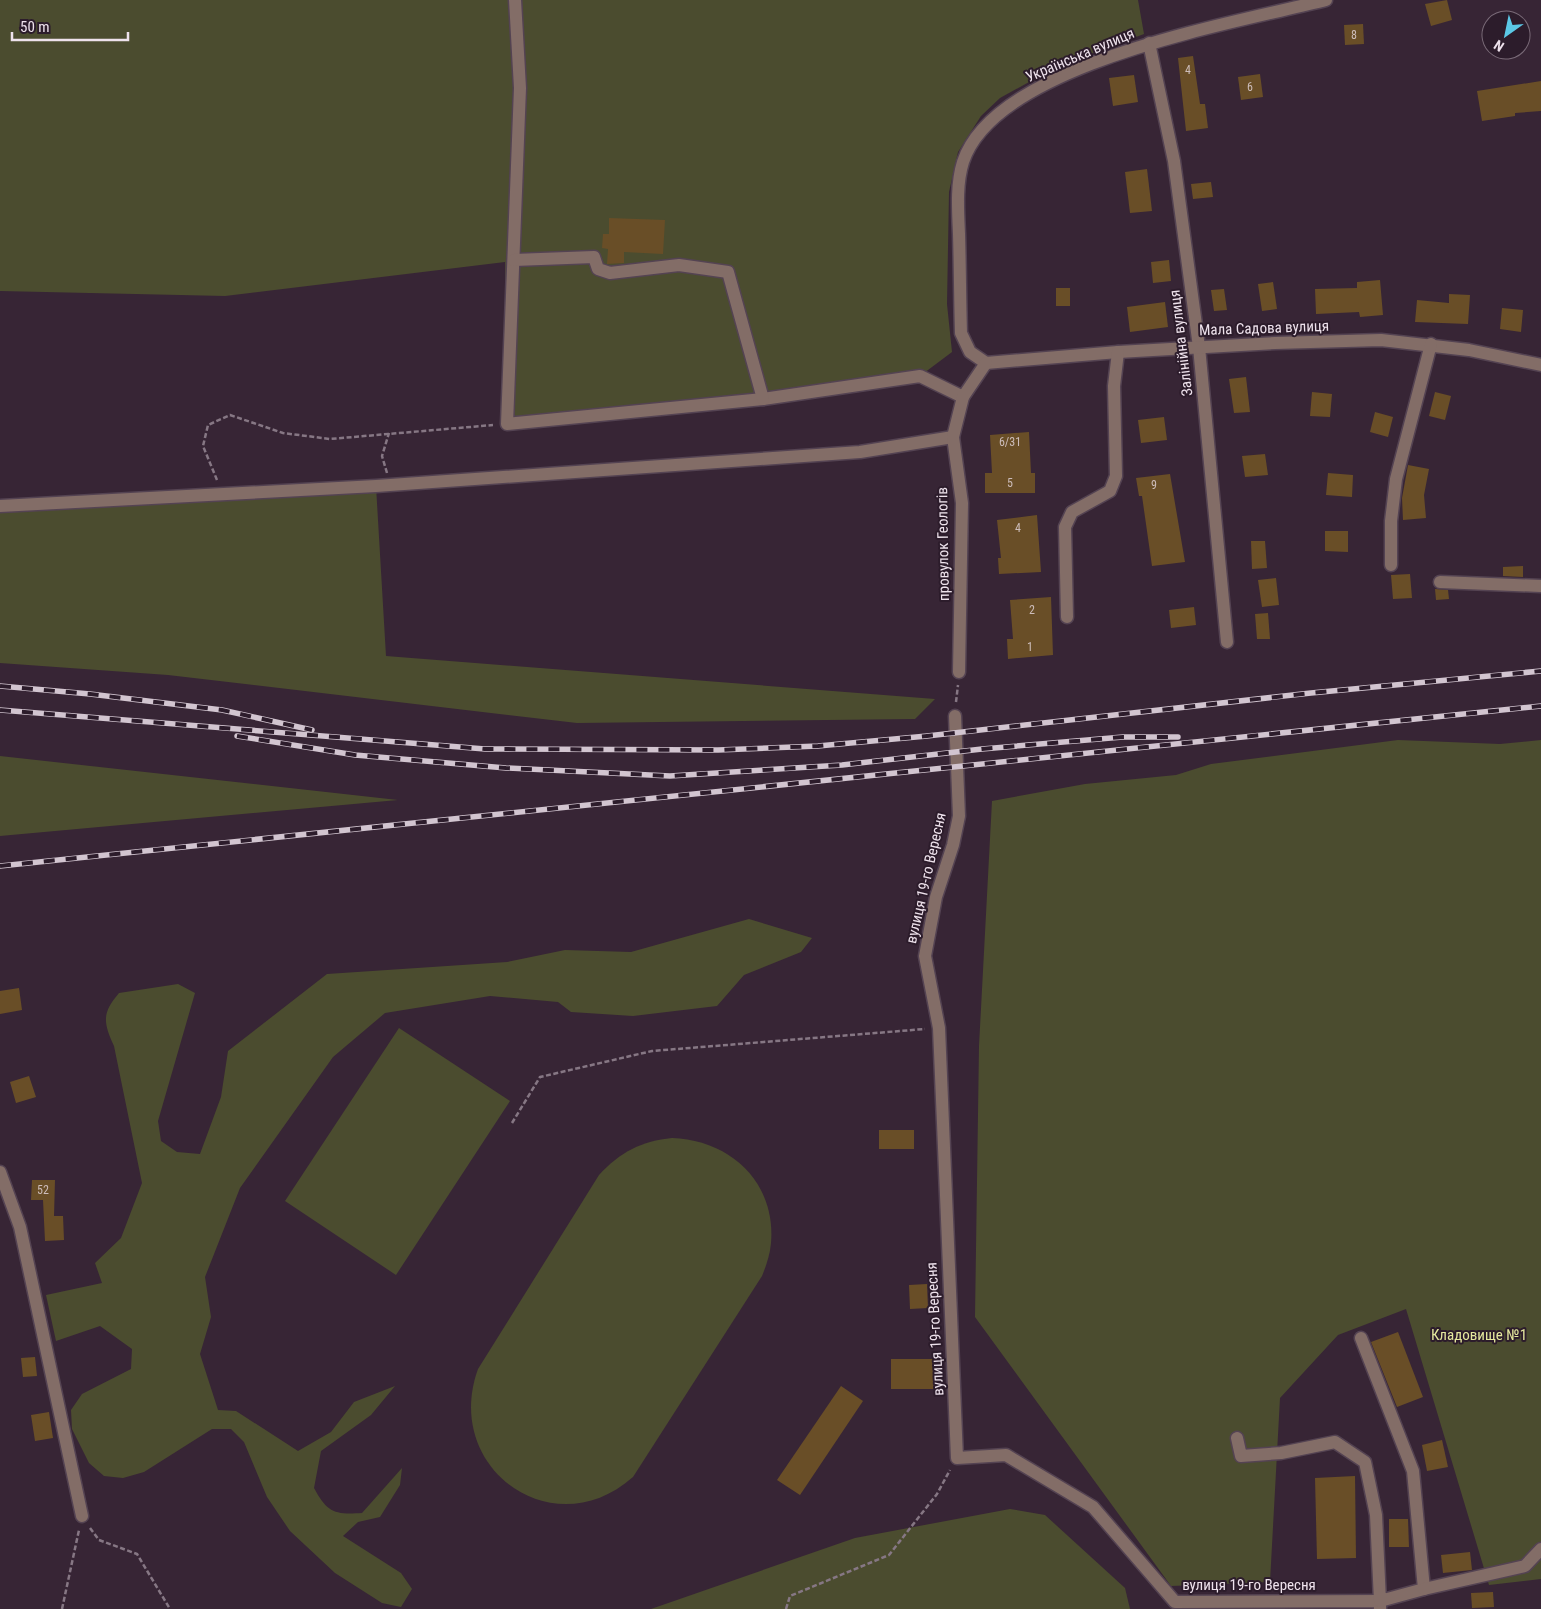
<svg xmlns="http://www.w3.org/2000/svg" width="1541" height="1609" font-family="'Roboto Condensed',sans-serif">
<style>
.green{fill:#4b4c2f}
.building{fill:#694e27}
.lines{fill:none;stroke-linecap:round;stroke-linejoin:round}
.minor-casing{stroke:#544352;stroke-width:15}
.path{stroke:#867784;stroke-width:2.5;stroke-dasharray:5 2.5;stroke-linecap:butt}
.minor{stroke:#836d67;stroke-width:12}
.rail-casing{stroke:#d2c5d0;stroke-width:5.5}
.rail{stroke:#2c1c2b;stroke-width:4;stroke-dasharray:11;stroke-linecap:butt}
.labels{text-anchor:middle;stroke-width:4;stroke-linejoin:round;paint-order:stroke}
.number-label{font-size:12px;fill:#cdbdbb}
.street-label{font-size:15px;fill:#eee2ec;stroke:#2c1c2b}
.park-label{font-size:15px;fill:#e5e89d;stroke:#2c1c2b}
</style>
<rect width="100%" height="100%" fill="#372535"/>
<g class="green">
<path d="M0 0H1138L1144 34 1058 66 1000 98 981 116 958 152 949 192 947 304 952 352 920 376 507 424 505 262 225 296 0 291Z"/>
<path d="M376 486 386 656 935 699 915 719 577 723 168 675 0 663V506Z"/>
<path d="M1398 740 1500 744 1541 740V1579L1489 1585 1406 1309 1338 1335 1280 1398 1270 1582 1171 1586 975 1317 979 1046 992 801 1085 784 1176 775 1211 764Z"/>
<path d="M0 756 398 800 0 836Z"/>
<path d="M749 919 812 938 801 952 744 975 717 1006 633 1016 571 1012 558 1002 490 996 385 1013 333 1057 240 1188 205 1277 211 1317 200 1354 218 1410 236 1411 298 1451 331 1432 354 1402 395 1386 371 1415 321 1451 314 1488C327 1512 334 1515 362 1513L402 1468 400 1485 380 1517 358 1522 343 1536 401 1573 412 1589 401 1607 382 1603 335 1573 290 1531 267 1497 244 1442 231 1429H212L144 1472 123 1478 104 1476 89 1463 72 1429 71 1410 82 1394 131 1369 132 1349 100 1326 56 1341 46 1295 102 1283 95 1263 121 1238 142 1183 114 1046C103 1022 102 1013 119 993L178 984 195 993 158 1121 161 1141 177 1152 200 1154 221 1097 228 1051 327 974 507 962 565 950 631 952Z"/>
<path d="M399 1028 510 1101 396 1275 285 1201Z"/>
<path d="M672 1138C730 1140 776 1182 771 1243 770 1255 766 1266 762 1276L633 1477C553 1548 442 1468 478 1369L599 1175C620 1152 642 1141 672 1138Z"/>
<path d="M1010 1509 1045 1515 1125 1588 1130 1609H651L855 1538Z"/>
</g>
<g class="building">
<path d="M1447 0 1452 20 1431 26 1425 4Z"/>
<path d="M1363 24 1364 44 1345 45 1344 25Z"/>
<path d="M1193 56 1200 104H1205L1208 128 1186 131 1178 58Z"/>
<path d="M1260 74 1263 97 1241 100 1238 77Z"/>
<path d="M1134 75 1138 102 1113 106 1109 78Z"/>
<path d="M1541 81V111L1515 113V116L1482 121 1477 91Z"/>
<path d="M1147 169 1152 211 1130 213 1125 172Z"/>
<path d="M1211 182 1213 197 1193 199 1191 184Z"/>
<path d="M609 218 665 220 663 254 624 252V263L607 264 608 249 602 248 603 234H609Z"/>
<path d="M1169 260 1171 281 1153 283 1151 262Z"/>
<path d="M1380 280 1383 315 1360 317 1359 312 1316 314 1315 289 1357 288V282Z"/>
<path d="M1273 282 1277 309 1262 311 1258 284Z"/>
<rect x="1056" y="288" width="14" height="18"/>
<path d="M1224 289 1227 310 1214 311 1211 290Z"/>
<path d="M1449 294 1470 295 1468 324 1415 322 1417 300 1449 303Z"/>
<path d="M1165 302 1168 327 1130 332 1127 307Z"/>
<path d="M1502 308 1523 310 1521 332 1500 329Z"/>
<path d="M1246 377 1250 412 1234 413 1229 379Z"/>
<path d="M1312 392 1332 394 1330 417 1310 416Z"/>
<path d="M1435 392 1451 396 1445 420 1429 416Z"/>
<path d="M1375 412 1393 417 1388 437 1370 432Z"/>
<path d="M1164 417 1167 440 1141 443 1138 420Z"/>
<path d="M1029 432 1031 473H1035V493H985V473H992L990 435Z"/>
<path d="M1265 454 1268 475 1245 477 1242 456Z"/>
<path d="M1408 465 1429 469 1424 495 1426 518 1403 520 1402 498Z"/>
<path d="M1328 473 1353 475 1352 497 1326 495Z"/>
<path d="M1170 474 1185 562 1152 566 1142 496H1139L1136 478Z"/>
<path d="M1037 515 1041 572 999 574 998 558H1001L997 520Z"/>
<path d="M1325 531H1348V552L1325 551Z"/>
<path d="M1251 541H1265L1267 568 1252 569Z"/>
<path d="M1523 566V577L1503 576V567Z"/>
<path d="M1410 574 1412 598 1393 599 1391 575Z"/>
<path d="M1276 578 1279 605 1262 607 1258 580Z"/>
<path d="M1435 589 1448 590 1449 599 1436 600Z"/>
<path d="M1051 597 1053 655 1008 659 1007 639H1013L1010 600Z"/>
<path d="M1194 607 1196 625 1171 628 1169 610Z"/>
<path d="M1268 613 1270 639H1257L1255 614Z"/>
<path d="M19 988 22 1010 0 1014V991Z"/>
<path d="M29 1076 36 1097 16 1103 10 1082Z"/>
<rect x="879" y="1130" width="35" height="19"/>
<path d="M32 1180H55L54 1216H63L64 1240 45 1241 43 1200H31Z"/>
<path d="M927 1284 928 1308 910 1309 909 1285Z"/>
<path d="M1398 1332 1423 1397 1397 1407 1371 1342Z"/>
<path d="M35 1357 37 1376 23 1377 21 1358Z"/>
<rect x="891" y="1359" width="46" height="30"/>
<path d="M841 1386 863 1401 800 1495 777 1480Z"/>
<path d="M49 1412 53 1438 35 1441 31 1415Z"/>
<path d="M1442 1440 1448 1467 1427 1471 1422 1445Z"/>
<path d="M1355 1476 1356 1558 1317 1559 1315 1478Z"/>
<path d="M1389 1519H1408L1409 1547H1389Z"/>
<path d="M1470 1552 1472 1570 1443 1573 1441 1555Z"/>
<path d="M1493 1592 1494 1607 1472 1608 1471 1593Z"/>
</g>
<g class="lines">
<g class="minor-casing">
<g id="minor">
<path d="M515 0 520 88 507 424 763 399 920 376 963 397"/>
<path d="M1149 43 1174 161 1199 347 1227 642"/>
<path d="M514 260 594 257 598 269 610 273 679 265 728 272 763 399"/>
<path d="M986 363 970 352 961 333C960 300 960 267 959 234 958 211 956 184 963 162 995 63 1236 23 1326 0"/>
<path d="M986 363 1118 352 1275 343 1381 340 1469 350 1541 365"/>
<path d="M0 506 376 486 860 452 953 437"/>
<path d="M1391 565V521L1396 479 1431 344"/>
<path d="M1440 582 1541 586"/>
<path d="M1067 617 1065 527 1072 512 1110 491 1116 476 1114 386 1118 352"/>
<path d="M959 672 962 503 953 437 963 397 986 363"/>
<path d="M955 716 959 816 953 845 936 897 925 956 939 1028 957 1458 1006 1455 1093 1507 1175 1602 1380 1601V1609"/>
<path d="M0 1172 20 1227 82 1516"/>
<path d="M1237 1438 1241 1456 1281 1453 1335 1442 1365 1462 1376 1515 1380 1601 1424 1589 1413 1471 1361 1338"/>
<path d="M1424 1589 1525 1566 1541 1549"/>
</g>
</g>
<g class="path">
<path d="M387 473 382 456 389 433"/>
<path d="M217 480 203 446 208 425 230 415 283 433 330 439 493 425"/>
<path d="M956 702 958 685"/>
<path d="M512 1123 540 1077 652 1051 925 1029"/>
<path d="M90 1528 99 1540 137 1554 170 1609"/>
<path d="M62 1609 79 1530"/>
<path d="M786 1609 790 1596 889 1555 937 1494 950 1470"/>
</g>
<use href="#minor" class="minor"/>
<g class="rail-casing">
<g id="rail">
<path d="M0 686 90 694 222 710 312 730"/>
<path d="M0 710 485 749 718 750 818 746 927 736 1311 693 1541 671"/>
<path d="M237 736 355 755 506 768 670 776 842 765 982 749 1123 737H1178"/>
<path d="M0 866 1541 706"/>
</g>
</g>
<use href="#rail" class="rail"/>
</g>
<g class="labels">
<g class="number-label">
<text x="1354" y="39">8</text>
<text x="1188" y="74">4</text>
<text x="1250" y="91">6</text>
<text x="1010" y="446">6/31</text>
<text x="1010" y="487">5</text>
<text x="1154" y="489">9</text>
<text x="1018" y="532">4</text>
<text x="1032" y="614">2</text>
<text x="1030" y="651">1</text>
<text x="43" y="1194">52</text>
</g>
<g class="street-label">
<text transform="translate(1080 55) rotate(-23)" y="5">Українська вулиця</text>
<text transform="translate(1264 328) rotate(-2)" y="5">Мала Садова вулиця</text>
<text transform="translate(1181 343) rotate(-97)" y="5">Залінійна вулиця</text>
<text transform="translate(943 544) rotate(-91)" y="5">провулок Геологів</text>
<text transform="translate(926 878) rotate(-77)" y="5">вулиця 19-го Вересня</text>
<text transform="translate(935 1329) rotate(-93)" y="5">вулиця 19-го Вересня</text>
<text x="1249" y="1590">вулиця 19-го Вересня</text>
</g>
<g class="park-label">
<text x="1479" y="1340">Кладовище №1</text>
</g>
</g>
<g transform="translate(1506 35) rotate(213)"><circle r="24" fill="#2c1c2b" stroke="#7a6b78"/>
<path d="M0-4L9 19L0 12L-9 19Z" fill="#5bc8e6"/>
<text y="-8" font-size="14" font-weight="bold" text-anchor="middle" fill="#eee2ec">N</text>
</g>
<path d="M12 32v8h116v-8" fill="none" stroke="#eee2ec" stroke-width="2.5"/>
<text x="20" y="32" font-size="15" fill="#eee2ec" stroke="#2c1c2b" stroke-width="4" paint-order="stroke">50 m</text>
</svg>
